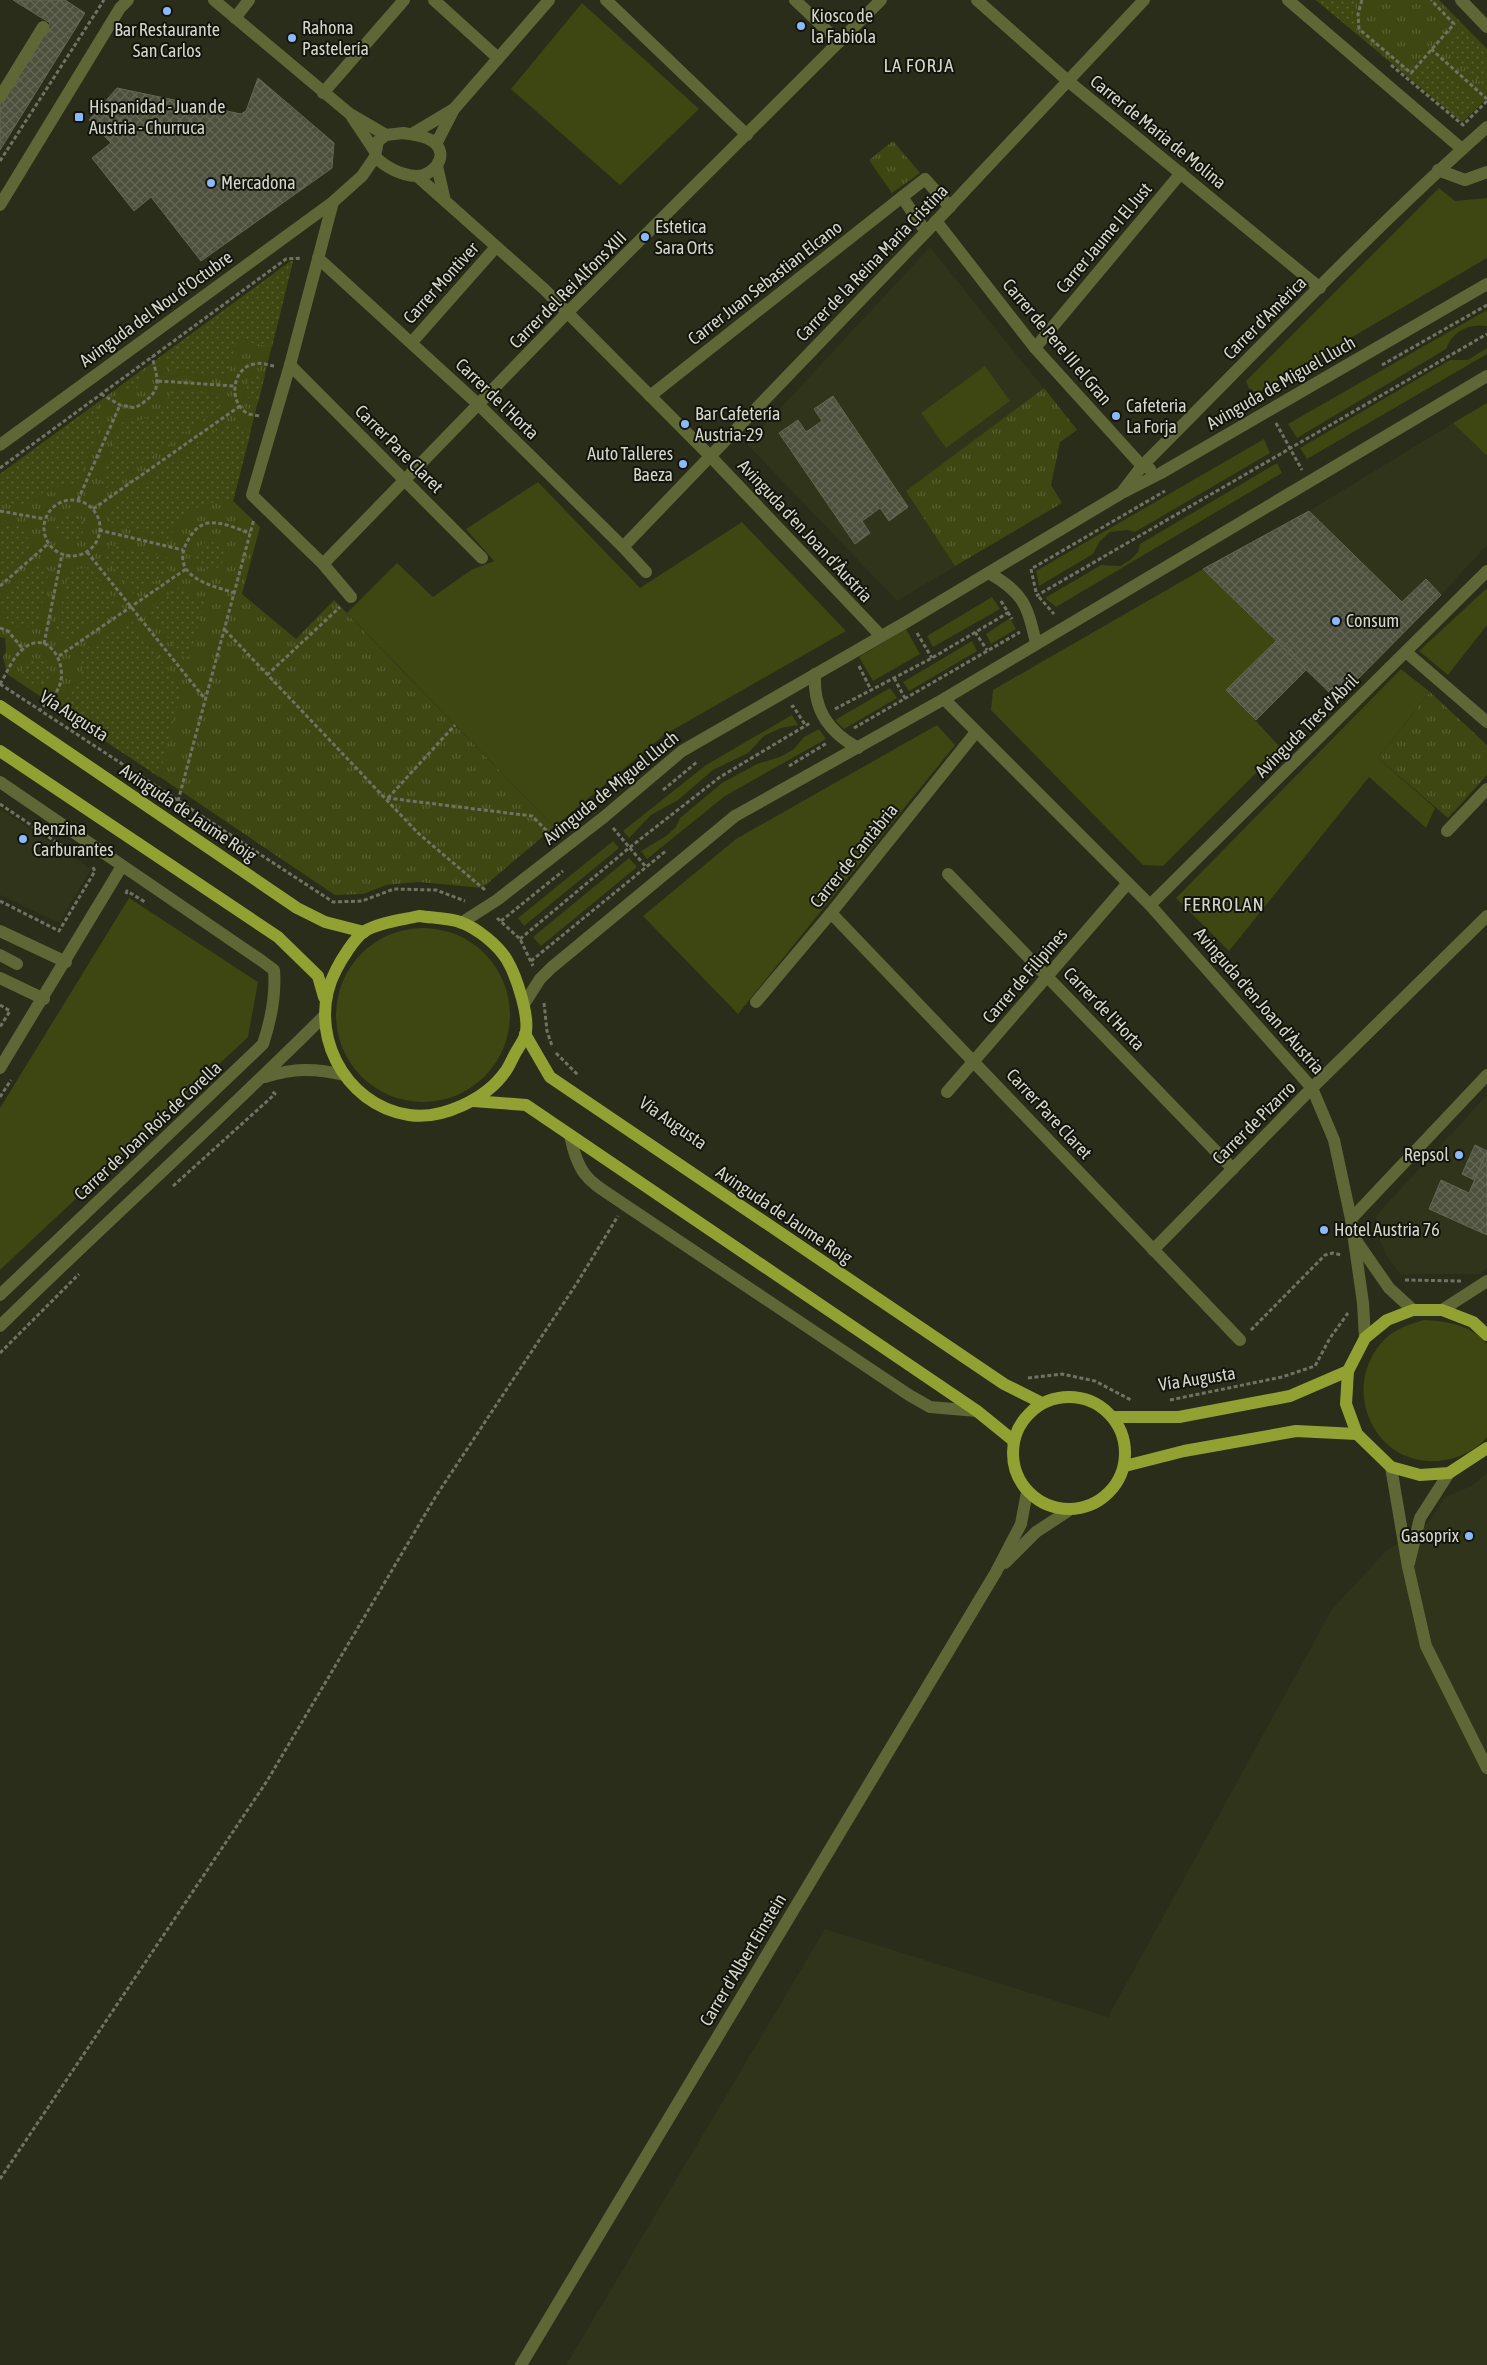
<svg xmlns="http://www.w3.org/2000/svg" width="1487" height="2365" font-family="'Asap Condensed',sans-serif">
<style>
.built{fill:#2f341a}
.grass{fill:#3e4611}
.park{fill:url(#park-tufts)}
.garden{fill:url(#garden-dots)}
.building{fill:url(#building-cross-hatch);stroke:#626752}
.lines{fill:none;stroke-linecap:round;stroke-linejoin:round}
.path{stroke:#707363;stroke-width:3;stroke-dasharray:4 2.5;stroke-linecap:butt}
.minor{stroke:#5f6736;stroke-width:12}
.major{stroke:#92a232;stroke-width:12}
.poi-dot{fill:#8cb9fc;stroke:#13140c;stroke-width:2}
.labels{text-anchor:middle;stroke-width:4;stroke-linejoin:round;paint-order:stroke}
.poi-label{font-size:18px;fill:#d5d7cb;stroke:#13140c;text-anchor:start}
.street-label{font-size:18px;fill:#d5d7cb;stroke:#13140c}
.neighbourhood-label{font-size:19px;letter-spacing:1px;fill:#d5d7cb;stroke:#13140c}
</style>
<defs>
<pattern id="park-tufts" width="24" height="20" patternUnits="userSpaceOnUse" patternTransform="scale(1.25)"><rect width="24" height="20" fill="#3e4611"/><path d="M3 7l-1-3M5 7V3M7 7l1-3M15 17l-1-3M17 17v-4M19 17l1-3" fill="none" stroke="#596032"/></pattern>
<pattern id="garden-dots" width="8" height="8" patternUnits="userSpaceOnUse" patternTransform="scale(1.25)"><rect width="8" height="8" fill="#3e4611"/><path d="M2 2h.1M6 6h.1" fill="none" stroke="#596032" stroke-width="1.8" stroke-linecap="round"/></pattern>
<pattern id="building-cross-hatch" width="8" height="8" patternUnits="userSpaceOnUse" patternTransform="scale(1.25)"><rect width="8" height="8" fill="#4c503c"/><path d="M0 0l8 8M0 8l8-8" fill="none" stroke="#656857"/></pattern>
</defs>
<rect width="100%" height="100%" fill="#292d1a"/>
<g class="built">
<path d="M930 247 1077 430 1060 442 1051 485 1062 503 897 601 747 444Z"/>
<path d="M1453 423 1487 456V545L1441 595 1337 700 1203 569 1309 511Z"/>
<path d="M0 809 91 869 59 923 0 895Z"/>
<path d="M1487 1095V1268L1480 1274H1400L1387 1256 1379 1238 1376 1216Z"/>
<path d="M1487 1473V2365H566L825 1929 1108 2017 1332 1609 1385 1552 1429 1522 1445 1497 1471 1486Z"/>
</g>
<g class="grass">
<path d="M582 3 699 109 620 185 511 89Z"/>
<path d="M1439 188 1455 201 1487 198V258L1257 393 1249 388 1246 381Z"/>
<path d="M1487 310V326C1468 323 1453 331 1446 349L1297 438 1288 424Z"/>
<path d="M1487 348V354L1307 459 1300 448 1450 360H1468Z"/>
<path d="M985 366 1010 401 946 448 921 413Z"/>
<path d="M1487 403V456L1453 423Z"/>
<path d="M1264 439 1270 453 1135 532 1127 530 1110 532 1100 541 1093 554 1039 586 1036 571Z"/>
<path d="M1277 463 1282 473 1056 607 1045 598 1101 565 1120 566 1130 560 1138 552 1140 544Z"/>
<path d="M538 482 640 588 742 522 846 631 664 735 554 827 347 613 397 563 433 597 471 570 494 561 466 529Z"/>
<path d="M1203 569 1276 641 1227 690 1281 748 1163 866 1143 865 991 710 993 690Z"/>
<path d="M1487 588V625L1448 675 1419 651Z"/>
<path d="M992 597 1000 609 933 647 927 636Z"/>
<path d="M1010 618 1016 629 991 644 986 634Z"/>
<path d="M906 629 920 654 873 681 859 657Z"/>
<path d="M972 641 977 651 909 691 903 682Z"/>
<path d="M1401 669 1430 692 1378 758 1435 808 1426 828 1369 777 1229 951 1176 898Z"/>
<path d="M890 688 897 698 844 729 835 720Z"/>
<path d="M792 715 798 725 781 728 764 736 748 753 713 770 678 800 651 815 629 838 623 831 706 765Z"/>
<path d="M937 725 955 745 738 1014 643 916 736 839Z"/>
<path d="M819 729 826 739 725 796 647 859 641 851 666 836 676 827 680 818 722 783 757 764 780 757 794 749 804 737Z"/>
<path d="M613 841 619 848 524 926 518 918Z"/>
<path d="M629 858 637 867 541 946 533 937Z"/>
<path d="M129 898 258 982 248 1037 0 1270V1108Z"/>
<circle cx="423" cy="1015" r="87"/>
<path d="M1424 1320C1448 1321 1471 1325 1487 1344V1437C1476 1450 1462 1457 1445 1460 1377 1472 1337 1389 1384 1340 1394 1329 1410 1324 1424 1320Z"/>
</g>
<g class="park">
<path d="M1316 0H1439L1487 49V98L1462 122Z"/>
<path d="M893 141 920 173 892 193 869 160Z"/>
<path d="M291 261H293L233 501 260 527 242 594 296 639 334 600 554 827 482 888 419 882 386 885 363 894 335 895 7 674 3 656 6 652 5 638 0 637V474Z"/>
<path d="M1044 388 1077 430 1060 442 1051 485 1062 503 955 566 906 491Z"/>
<path d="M1430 692 1487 745V775L1448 818 1378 758Z"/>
</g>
<g class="garden">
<path d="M1316 0H1356L1354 18 1357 34Z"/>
<path d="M1462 24 1487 49V89L1443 45Z"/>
<path d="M1430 59 1481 104 1462 122 1410 79Z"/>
<path d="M291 261H293L272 347 236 340 228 375 171 371 164 354Z"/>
<path d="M141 371 142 381 136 390 130 392 119 387Z"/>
<path d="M265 375 258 403 249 400 246 393 248 381 253 376Z"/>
<path d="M172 390 217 394 220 408 96 496 122 422C146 422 162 413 172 390Z"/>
<path d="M96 404 104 417 76 485C55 485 42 490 28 506L0 502V474Z"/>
<path d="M228 422 251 431 233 501C201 501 184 510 168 539L111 523 106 510Z"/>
<circle cx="70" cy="527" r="14"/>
<path d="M0 523 24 527 32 550 0 576Z"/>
<circle cx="210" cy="556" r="14"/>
<path d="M110 545 167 557 169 572 135 595 103 555Z"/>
<path d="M39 562 49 571 37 627H12L0 607V600Z"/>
<path d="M89 567 119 605 67 639 55 631 69 571Z"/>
<path d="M179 587 196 598 205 600 188 663 146 610Z"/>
<path d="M131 620 182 688 159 777 57 709C72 694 89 675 79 653Z"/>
<circle cx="36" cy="672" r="14"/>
</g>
<g class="building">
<path d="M13 0H65L85 13 0 150V104L50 23Z"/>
<path d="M258 78 334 143 332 168 201 261 151 197 134 211 92 158 111 143 89 120 117 88 241 114 246 111Z"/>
<path d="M833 396 908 507 889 521 880 508 862 521 870 533 855 544 779 433 798 420 806 432 822 421 814 409Z"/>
<path d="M1309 511 1402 602 1426 579 1441 595 1337 700 1203 569Z"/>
<path d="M1276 641 1306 670 1256 720 1226 690Z"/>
<path d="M1475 1145 1487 1151 1474 1180 1462 1174Z"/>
<path d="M1487 1151V1235L1429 1209 1441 1180 1469 1193Z"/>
</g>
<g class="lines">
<g class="path">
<path d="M1362 0 1358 14 1359 29 1411 73 1454 24 1431 0"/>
<path d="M1431 49 1487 99"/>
<path d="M1391 65 1463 125 1487 101"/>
<path d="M0 161 104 0"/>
<path d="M1382 365 1487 305"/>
<path d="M158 381 235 386"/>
<path d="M101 394 120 405 135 408C161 392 160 385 152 357"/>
<path d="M259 416C255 415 250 415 247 413 228 402 232 368 254 364 261 362 267 365 274 366"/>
<path d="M1276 423 1302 470"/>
<path d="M0 468 286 259 302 258"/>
<circle cx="72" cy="528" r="28"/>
<path d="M78 500 120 405"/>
<path d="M93 509 240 406"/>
<path d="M0 511 45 519"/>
<path d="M99 530 183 550"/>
<path d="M87 552 205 699"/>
<path d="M0 586 48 544"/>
<path d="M1036 592 1031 569 1165 491"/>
<path d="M235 593C209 585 168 576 188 540 193 532 198 525 208 523 220 521 238 529 250 533"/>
<path d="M1036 596 1487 334"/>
<path d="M1039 597 1054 614"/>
<path d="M1001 601 1012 619"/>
<path d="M0 628 8 631 23 649"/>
<path d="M225 630 418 833 485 890"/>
<path d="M975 632 987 650"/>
<path d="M917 633 932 658"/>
<path d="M44 644 62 554"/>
<path d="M59 656 186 569"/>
<path d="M859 666 871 690"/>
<path d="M267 675 340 607"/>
<path d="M894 678 906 700"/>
<path d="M0 684 333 902 362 901 394 889 436 890 465 901"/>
<path d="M0 684C7 673 12 658 23 649 47 628 69 663 59 687 56 695 46 703 40 710"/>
<path d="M791 707 793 706 806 726"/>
<path d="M835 709 932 658 1011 611"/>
<path d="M854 728 1020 632"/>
<path d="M789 766 827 743"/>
<path d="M663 790 697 762"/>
<path d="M387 798 532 816 553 837"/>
<path d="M388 798 455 725"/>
<path d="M178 801 254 519"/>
<path d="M0 804 62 846"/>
<path d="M613 828 646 867"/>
<path d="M126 894 127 891 145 902"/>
<path d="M0 901 59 931 95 871 92 866"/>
<path d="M497 918 520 939 533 966"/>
<path d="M501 921 563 871"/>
<path d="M520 939 629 848 720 777 810 723"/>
<path d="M531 961 667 850"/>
<path d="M544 1003 547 1031 552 1046"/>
<path d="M0 1005 10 1011 0 1027"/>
<path d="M556 1053 578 1075"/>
<path d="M0 1097 11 1080"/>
<path d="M173 1186 275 1094 272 1091"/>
<path d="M1405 1280 1461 1281"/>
<path d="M1251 1330 1325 1255 1333 1253 1341 1255"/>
<path d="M0 1353 79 1274"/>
<path d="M1028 1378 1062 1374 1095 1381 1131 1400"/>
<path d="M1170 1400 1282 1377 1315 1366 1330 1338 1348 1313"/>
<path d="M0 2179 267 1781 436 1496 577 1283 618 1216"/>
</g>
<g class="minor">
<path d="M214 0 350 114 386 135"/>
<path d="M434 0 498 58"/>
<path d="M606 0 747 135"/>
<path d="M795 0 839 42"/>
<path d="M977 0 1068 81 1320 288"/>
<path d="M1288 0 1462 149"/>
<path d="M1461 0 1487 27"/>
<path d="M235 18 249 0"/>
<path d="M323 93 404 0"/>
<path d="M0 97 43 27"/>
<path d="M352 117 374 150"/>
<path d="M403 133C414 135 428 136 436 144 449 158 431 177 416 176 401 175 386 167 375 157L378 141 386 135Z"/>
<path d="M412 134 454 109"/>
<path d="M436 144 454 109 549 0"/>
<path d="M437 166 445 201"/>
<path d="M1438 170 1465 180 1487 172"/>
<path d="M417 176 544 289 711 457 881 636"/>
<path d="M333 202 290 365 252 495 323 564 351 597"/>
<path d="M0 205 120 8 128 0"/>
<path d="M936 221 1035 348 1142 466 1150 469"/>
<path d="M926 232 902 197 925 179 950 207"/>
<path d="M318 258 479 405 623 547 646 572"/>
<path d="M412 342 496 247"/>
<path d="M1035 348 1181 173"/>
<path d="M290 365 482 558"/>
<path d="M650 396 902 197"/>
<path d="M0 445 333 202 362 176 375 157"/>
<path d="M1123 491 1142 466C1256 352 1367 234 1487 127"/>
<path d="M623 547 926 232 1144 0"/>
<path d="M323 564 567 313 881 0"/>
<path d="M989 573C1024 593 1027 605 1036 643"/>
<path d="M1406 652 1487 722"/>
<path d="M815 674C813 708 827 731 858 748"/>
<path d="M944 699 1150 905 1312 1088 1334 1140 1351 1219 1363 1303 1365 1338"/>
<path d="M0 782 262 961 274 970C276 995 271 1020 263 1044L0 1295"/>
<path d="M1447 831 1487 789"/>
<path d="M948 874 1233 1169"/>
<path d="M1150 905 1487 571"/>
<path d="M831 913 1240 1340"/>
<path d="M461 923 497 900 604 817 682 751 908 621 1120 494 1161 473 1487 284"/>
<path d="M0 931 66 962"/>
<path d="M0 955 17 964"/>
<path d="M0 978 44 999"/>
<path d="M756 1002 831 913 976 732"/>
<path d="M524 1004 540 979 551 968 735 816 944 699 1487 376"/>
<path d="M0 1068 122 866"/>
<path d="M265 1077C294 1068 315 1068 344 1075"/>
<path d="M947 1092 1128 883"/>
<path d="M570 1135C579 1179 590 1181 625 1205L909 1395 930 1407 977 1411"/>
<path d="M1351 1219 1487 1075"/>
<path d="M1355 1239 1389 1288 1413 1310"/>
<path d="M1153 1250 1312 1088 1487 916"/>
<path d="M1442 1310 1487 1281"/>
<path d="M0 1326C107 1221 219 1121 325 1015"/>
<path d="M1391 1467 1408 1567 1426 1646 1487 1768"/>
<path d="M1005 1563 1036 1532 1068 1511"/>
<path d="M1409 1563 1420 1518 1449 1473"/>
<path d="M521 2365 996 1572 1021 1524 1027 1492"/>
</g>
<g class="major">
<path d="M0 706 297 908 325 922 364 932"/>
<path d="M0 751 278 937 318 976 324 997"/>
<path d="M419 916C432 918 448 918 460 922 477 928 498 945 507 960 516 975 531 1019 525 1036 523 1041 519 1047 516 1052 512 1059 509 1067 505 1072 486 1099 442 1120 409 1115 343 1105 305 1029 336 970 341 960 355 937 365 931 380 922 402 920 419 916Z"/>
<path d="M525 1034 550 1077 1004 1384 1042 1403"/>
<path d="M473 1101 526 1105 977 1411 1014 1441"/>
<path d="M1487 1335 1473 1322 1442 1310H1413L1387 1320 1365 1338 1348 1371 1346 1404 1357 1434 1391 1467 1420 1475 1449 1473 1487 1448"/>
<circle cx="1069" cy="1453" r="56"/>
<path d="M1113 1417H1179L1290 1396 1348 1371"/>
<path d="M1125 1466 1184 1451 1296 1431 1357 1434"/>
</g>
</g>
<g class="poi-dot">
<circle cx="167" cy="11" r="5"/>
<circle cx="801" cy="26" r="5"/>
<circle cx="292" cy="38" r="5"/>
<rect x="74" y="112" width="10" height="10" rx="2.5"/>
<circle cx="211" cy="183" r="5"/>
<circle cx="645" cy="237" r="5"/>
<circle cx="1116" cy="416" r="5"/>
<circle cx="685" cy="424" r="5"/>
<circle cx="683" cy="464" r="5"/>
<circle cx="1336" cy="621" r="5"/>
<circle cx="23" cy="839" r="5"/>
<circle cx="1459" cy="1155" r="5"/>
<circle cx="1324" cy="1230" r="5"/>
<circle cx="1469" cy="1536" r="5"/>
</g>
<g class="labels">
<g class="poi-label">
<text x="811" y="22">Kiosco de<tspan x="811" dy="21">la Fabiola</tspan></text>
<text x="302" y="34">Rahona<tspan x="302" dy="21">Pastelería</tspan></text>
<text x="167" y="36" text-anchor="middle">Bar Restaurante<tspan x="167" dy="21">San Carlos</tspan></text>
<text x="89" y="113">Hispanidad - Juan de<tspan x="89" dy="21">Austria - Churruca</tspan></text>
<text x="221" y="189">Mercadona</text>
<text x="655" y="233">Estetica<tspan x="655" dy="21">Sara Orts</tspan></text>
<text x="1126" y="412">Cafeteria<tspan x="1126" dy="21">La Forja</tspan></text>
<text x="695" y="420">Bar Cafetería<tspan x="695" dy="21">Austria-29</tspan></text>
<text x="673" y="460" text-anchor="end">Auto Talleres<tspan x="673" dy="21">Baeza</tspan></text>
<text x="1346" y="627">Consum</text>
<text x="33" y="835">Benzina<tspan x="33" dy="21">Carburantes</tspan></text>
<text x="1449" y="1161" text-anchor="end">Repsol</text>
<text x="1334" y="1236">Hotel Austria 76</text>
<text x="1459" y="1542" text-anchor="end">Gasoprix</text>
</g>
<g class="street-label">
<text transform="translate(1158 132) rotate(39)" y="6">Carrer de Maria de Molina</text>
<text transform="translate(1104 238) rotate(-50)" y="6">Carrer Jaume I El Just</text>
<text transform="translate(872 263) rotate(-46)" y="6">Carrer de la Reina Maria Cristina</text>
<text transform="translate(441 283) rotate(-48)" y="6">Carrer Montiver</text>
<text transform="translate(765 283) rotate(-38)" y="6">Carrer Juan Sebastian Elcano</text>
<text transform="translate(568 290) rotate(-45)" y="6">Carrer del Rei Alfons XIII</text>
<text transform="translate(156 309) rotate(-36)" y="6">Avinguda del Nou d'Octubre</text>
<text transform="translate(1265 318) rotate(-45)" y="6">Carrer d'Amèrica</text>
<text transform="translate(1057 342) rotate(50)" y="6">Carrer de Pere III el Gran</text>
<text transform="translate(1281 383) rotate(-30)" y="6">Avinguda de Miguel Lluch</text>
<text transform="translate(497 399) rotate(44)" y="6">Carrer de l'Horta</text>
<text transform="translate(399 449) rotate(45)" y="6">Carrer Pare Claret</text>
<text transform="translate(805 531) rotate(47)" y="6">Avinguda d'en Joan d'Àustria</text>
<text transform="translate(74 716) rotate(33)" y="6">Vía Augusta</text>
<text transform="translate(1307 726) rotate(-45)" y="6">Avinguda Tres d'Abril</text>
<text transform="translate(611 788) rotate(-39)" y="6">Avinguda de Miguel Lluch</text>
<text transform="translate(188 813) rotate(34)" y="6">Avinguda de Jaume Roig</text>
<text transform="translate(854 856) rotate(-51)" y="6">Carrer de Cantàbria</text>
<text transform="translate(1025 976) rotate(-49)" y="6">Carrer de Filipines</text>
<text transform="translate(1259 1001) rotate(49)" y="6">Avinguda d'en Joan d'Àustria</text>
<text transform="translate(1104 1009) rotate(46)" y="6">Carrer de l'Horta</text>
<text transform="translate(1049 1114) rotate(47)" y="6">Carrer Pare Claret</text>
<text transform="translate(673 1123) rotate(35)" y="6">Vía Augusta</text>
<text transform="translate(1254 1123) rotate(-45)" y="6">Carrer de Pizarro</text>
<text transform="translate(148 1131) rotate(-43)" y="6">Carrer de Joan Roís de Corella</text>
<text transform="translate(784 1215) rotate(34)" y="6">Avinguda de Jaume Roig</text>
<text transform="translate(1197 1379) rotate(-9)" y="6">Vía Augusta</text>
<text transform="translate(743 1960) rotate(-59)" y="6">Carrer d'Albert Einstein</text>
</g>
<g class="neighbourhood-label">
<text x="919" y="72">LA FORJA</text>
<text x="1224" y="911">FERROLAN</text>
</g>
</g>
</svg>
